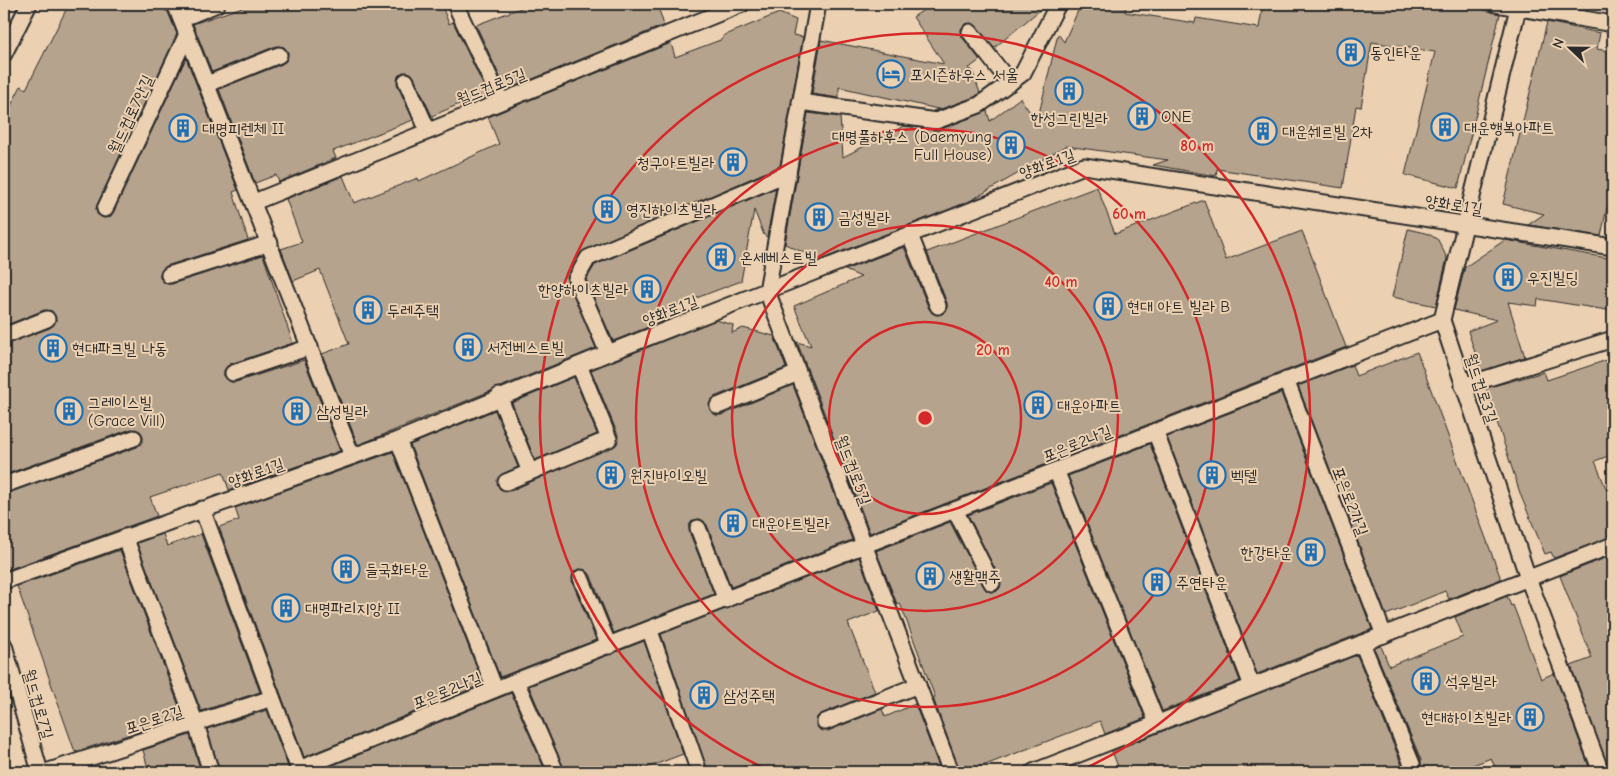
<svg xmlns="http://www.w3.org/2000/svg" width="1617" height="776" font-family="'Comic Neue','Poor Story',sans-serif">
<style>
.building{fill:#b6a38d;stroke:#2b2b2b}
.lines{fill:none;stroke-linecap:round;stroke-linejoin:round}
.lane-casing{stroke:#2b2b2b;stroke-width:19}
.lane{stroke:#ebd1b2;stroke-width:15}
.ring{fill:none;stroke:#d62828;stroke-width:2.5}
.labels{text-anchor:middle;stroke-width:4;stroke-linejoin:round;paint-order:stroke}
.poi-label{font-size:16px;fill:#2b2b2b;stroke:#ebd1b2;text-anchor:start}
.street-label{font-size:16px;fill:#2b2b2b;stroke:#ebd1b2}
.centre{fill:#d62828;stroke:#ebd1b2;stroke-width:2.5}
.ring-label{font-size:15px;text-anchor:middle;font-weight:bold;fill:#d62828;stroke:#ebd1b2;stroke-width:4;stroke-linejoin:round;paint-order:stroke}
</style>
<rect width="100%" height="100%" fill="#ebd1b2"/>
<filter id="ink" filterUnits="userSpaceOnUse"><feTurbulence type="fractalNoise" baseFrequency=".02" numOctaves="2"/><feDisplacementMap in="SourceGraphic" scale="10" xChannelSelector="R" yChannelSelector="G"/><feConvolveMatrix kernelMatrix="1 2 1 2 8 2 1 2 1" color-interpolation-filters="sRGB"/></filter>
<g filter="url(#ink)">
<g class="building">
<path d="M69 4H152L168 12 177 34 97 205V214L105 218 113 213 186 58 238 190 233 192 248 240 166 266 160 273V278L167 284H172L263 255 293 343 230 364 224 371V376L231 382H236L304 360 340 451 229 490 223 472 150 497 157 516 4 571V494L137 447 143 439 140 431 131 429 4 475V345L50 328 56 320 52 311 44 310 4 326V119L21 86 26 89Z"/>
<path d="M251 4H441L449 24 453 22 489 97 482 100 480 95 432 116 414 77 411 73 403 72 398 76 397 84 413 120 333 151 336 158 279 182 276 175 255 183 219 89 282 64 287 60 288 52 284 47 276 46 212 72 193 24Z"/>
<path d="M531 4H657L664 25 506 90 476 25Z"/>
<path d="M933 4H1047L994 48 974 24 964 25 961 29 962 37 980 60 968 69 972 70 980 93 975 97 935 111H933L938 109 839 87V98L812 94 821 40 944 64 913 17Z"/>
<path d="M1081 4H1126L1125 12 1195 23 1196 18 1259 28 1263 4H1462L1500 14 1458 188 1405 175 1435 52 1372 42 1361 107 1356 106 1343 188 1217 169 1216 176 1153 165 1168 160 1066 146 968 202 820 260 785 244 808 113 840 117 843 157 904 126 939 130 987 111 990 121 1020 98 1037 122 1058 34 1064 42Z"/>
<path d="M779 13 796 20 793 35 803 37 780 166 580 253 567 279 596 348 358 445 322 354 349 344 320 270 293 281 281 249 302 242 286 199 343 176 354 203 418 178 419 181 499 144 488 117 671 43 675 57 723 39V36Z"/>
<path d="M1547 22 1600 33 1597 49 1613 52V179L1601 236 1528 225 1544 214 1503 204Z"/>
<path d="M1097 187 1115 234 1204 200 1226 260 1302 231 1346 347 870 533 797 342 811 346 794 306 861 277 845 270 904 247 929 309 936 315 942 314 947 308V303L927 252Z"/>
<path d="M776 188 767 237 764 235 754 210 741 281 670 308 686 312 613 341 586 280 595 265Z"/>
<path d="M1408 229 1429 234 1438 240 1447 258 1436 306 1392 297Z"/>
<path d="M1505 240 1613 259V311L1538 299 1537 306 1508 302 1525 357 1481 371 1468 331 1497 320 1454 310 1465 267Z"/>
<path d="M716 320 733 325 732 333 743 328 774 336 786 368 714 397 709 404 710 410 716 415H722L793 385 852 540 731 587 707 525 700 519 694 520 689 526V531L714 594 614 633 590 574 586 570 578 569 573 573 572 581 596 640 500 677 410 445 495 410 518 467 502 474 497 480 500 489 510 491 617 444 618 435 591 370Z"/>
<path d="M1417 352 1501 579 1449 599 1445 591 1386 615 1298 386 1352 365 1356 376Z"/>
<path d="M1613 358V454L1595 461 1613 506V536L1554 558 1551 552 1545 554 1521 496 1486 388 1544 372 1547 380Z"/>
<path d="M574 377 597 434 535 460 512 403Z"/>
<path d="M1281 393 1372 629 1257 674 1167 437Z"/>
<path d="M1150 444 1240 681 1162 711 1068 476Z"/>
<path d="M393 452 483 684 304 757 219 527 239 520 235 508Z"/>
<path d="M1051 483 1145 718 1105 734 1100 721 967 772H960L933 698 935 697 900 603 897 604 876 551 950 522 984 587 987 591 996 592 1000 588V579L968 515Z"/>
<path d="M163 534 167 546 201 534 260 692 201 711 137 543Z"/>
<path d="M120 550 183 717 75 752 17 586Z"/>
<path d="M1613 555V772H1610L1571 666 1592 658 1560 576Z"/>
<path d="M859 557 879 611 848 623 875 692 821 714 817 717 816 725 820 730 828 731 882 709 885 717 915 704 941 772H708L661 634Z"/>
<path d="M1507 596 1511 606 1513 605 1541 679 1554 673 1591 772H1497L1491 758 1455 772H1416L1421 766V760L1374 648 1381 646 1389 666 1463 637 1455 617Z"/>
<path d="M644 641 683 754 636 772H565L529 686Z"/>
<path d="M1357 655 1403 768 1408 772H1120L1112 751Z"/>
<path d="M511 693 546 772H316Z"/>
<path d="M267 710 290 772H220L207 729Z"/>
<path d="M190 735 201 772H149L143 750Z"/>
</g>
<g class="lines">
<g class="lane-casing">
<g id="lane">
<path d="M175 4 352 456"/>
<path d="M455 4 501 101"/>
<path d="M818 4 767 291 951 772"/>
<path d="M1496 4 1613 24"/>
<path d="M1519 4 1442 320 1528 578 1601 772"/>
<path d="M181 19 217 4"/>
<path d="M970 32 1010 83"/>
<path d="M4 54 29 4"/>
<path d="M406 81 428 131"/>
<path d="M207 84 279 55"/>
<path d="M800 102 936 121 979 105 1023 73 1058 4"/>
<path d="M254 202 742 4"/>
<path d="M105 209 187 34"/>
<path d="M910 235 938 306"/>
<path d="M169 275 270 243"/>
<path d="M4 336 47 319"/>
<path d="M608 353 576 279 588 258 788 173"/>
<path d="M233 373 310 347"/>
<path d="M1286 380 1384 635"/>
<path d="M1463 386 1613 339"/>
<path d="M499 396 530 472 609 439 579 365"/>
<path d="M718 406 798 373"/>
<path d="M1155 431 1252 686"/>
<path d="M398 440 495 689"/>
<path d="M1056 470 1157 723"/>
<path d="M506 482 530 472"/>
<path d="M4 485 134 438"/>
<path d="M202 509 300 772"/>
<path d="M955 510 992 583"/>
<path d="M698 528 726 600"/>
<path d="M125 537 196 724 211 772"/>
<path d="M581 578 609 646"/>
<path d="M4 581 398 440 608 353 1084 166 1613 247"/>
<path d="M650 631 699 772"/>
<path d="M1362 643 1412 764"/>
<path d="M4 645 40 772"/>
<path d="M516 681 556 772"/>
<path d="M825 722 918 685"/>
<path d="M299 769 516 681 1442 320"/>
<path d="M46 772 272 698"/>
<path d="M1033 772 1613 545"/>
</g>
</g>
<use href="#lane" class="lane"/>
</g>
</g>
<g class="ring">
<circle cx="925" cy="418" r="96"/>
<circle cx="925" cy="418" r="193"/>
<circle cx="925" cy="418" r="289"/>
<path d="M771 771A385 385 0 1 1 1079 771"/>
</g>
<defs>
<g id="building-ring" transform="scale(1.4375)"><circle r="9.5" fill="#ebd1b2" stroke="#1f6fb2" stroke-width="1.5"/><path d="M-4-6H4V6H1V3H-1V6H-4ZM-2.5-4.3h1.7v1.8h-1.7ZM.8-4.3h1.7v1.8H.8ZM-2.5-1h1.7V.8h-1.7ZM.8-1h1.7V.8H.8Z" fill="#1f6fb2"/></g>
<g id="hotel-ring" transform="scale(1.4375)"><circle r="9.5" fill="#ebd1b2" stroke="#1f6fb2" stroke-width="1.5"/><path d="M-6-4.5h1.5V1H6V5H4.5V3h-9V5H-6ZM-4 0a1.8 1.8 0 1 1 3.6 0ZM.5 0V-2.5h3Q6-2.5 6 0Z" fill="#1f6fb2"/></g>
</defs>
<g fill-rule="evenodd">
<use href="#building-ring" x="1351" y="52"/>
<use href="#hotel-ring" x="891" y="74"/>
<use href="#building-ring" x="1069" y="91"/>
<use href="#building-ring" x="1142" y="116"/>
<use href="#building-ring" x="1445" y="127"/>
<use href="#building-ring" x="183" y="128"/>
<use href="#building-ring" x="1263" y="131"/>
<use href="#building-ring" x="1011" y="145"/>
<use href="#building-ring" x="733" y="162"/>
<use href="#building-ring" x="607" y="209"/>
<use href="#building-ring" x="819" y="217"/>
<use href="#building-ring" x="721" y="257"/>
<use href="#building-ring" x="1508" y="277"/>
<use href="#building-ring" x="647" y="289"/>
<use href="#building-ring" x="1108" y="306"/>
<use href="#building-ring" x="368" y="310"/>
<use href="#building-ring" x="468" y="347"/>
<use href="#building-ring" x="53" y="348"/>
<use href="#building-ring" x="1038" y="405"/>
<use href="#building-ring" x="69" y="411"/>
<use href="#building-ring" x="297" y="411"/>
<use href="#building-ring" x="611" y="475"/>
<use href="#building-ring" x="1212" y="475"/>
<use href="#building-ring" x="733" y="523"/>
<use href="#building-ring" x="1311" y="552"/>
<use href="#building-ring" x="346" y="569"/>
<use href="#building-ring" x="930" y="576"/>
<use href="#building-ring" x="1157" y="582"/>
<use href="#building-ring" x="286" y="608"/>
<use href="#building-ring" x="1426" y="681"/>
<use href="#building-ring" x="704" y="695"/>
<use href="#building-ring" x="1530" y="717"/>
</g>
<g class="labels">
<g class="poi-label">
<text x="1370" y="58">동인타운</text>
<text x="910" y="80">포시즌하우스 서울</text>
<text x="1161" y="122">ONE</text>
<text x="1069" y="124" text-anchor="middle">한성그린빌라</text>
<text x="1464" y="133">대운행복아파트</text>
<text x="202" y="134">대명피렌체 II</text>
<text x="1282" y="137">대운쉐르빌 2차</text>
<text x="992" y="142" text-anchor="end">대명풀하후스 (Daemyung<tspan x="992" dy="18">Full House)</tspan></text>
<text x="714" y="168" text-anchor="end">청구아트빌라</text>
<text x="626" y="215">영진하이츠빌라</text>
<text x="838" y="223">금성빌라</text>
<text x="740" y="263">온세베스트빌</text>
<text x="1527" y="283">우진빌딩</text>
<text x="628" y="295" text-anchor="end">한양하이츠빌라</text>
<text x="1127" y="312">현대 아트 빌라 B</text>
<text x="387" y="316">두레주택</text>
<text x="487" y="353">서전베스트빌</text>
<text x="72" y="354">현대파크빌 나동</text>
<text x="88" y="408">그레이스빌<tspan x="88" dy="18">(Grace Vill)</tspan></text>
<text x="1057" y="411">대운아파트</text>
<text x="316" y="417">삼성빌라</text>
<text x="630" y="481">원진바이오빌</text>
<text x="1231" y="481">벡텔</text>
<text x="752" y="529">대운아트빌라</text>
<text x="1292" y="558" text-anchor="end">한강타운</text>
<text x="365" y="575">들국화타운</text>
<text x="949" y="582">생활맥주</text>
<text x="1176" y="588">주연타운</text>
<text x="305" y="614">대명파리지앙 II</text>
<text x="1445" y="687">석우빌라</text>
<text x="723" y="701">삼성주택</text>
<text x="1511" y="723" text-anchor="end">현대하이츠빌라</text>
</g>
<g class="street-label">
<text transform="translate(491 86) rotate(-22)" y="6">월드컵로5길</text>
<text transform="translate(130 114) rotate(-65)" y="6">월드컵로7안길</text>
<text transform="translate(1047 163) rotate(-20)" y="6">양화로1길</text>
<text transform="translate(1454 204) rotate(9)" y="6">양화로1길</text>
<text transform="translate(670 310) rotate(-21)" y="6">양화로1길</text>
<text transform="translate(1482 388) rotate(72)" y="6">월드컵로3길</text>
<text transform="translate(1077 443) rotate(-22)" y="6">포은로2나길</text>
<text transform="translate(854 470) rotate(69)" y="6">월드컵로5길</text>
<text transform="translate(256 472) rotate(-20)" y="6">양화로1길</text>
<text transform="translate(1351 501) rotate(69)" y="6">포은로2가길</text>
<text transform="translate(447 690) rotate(-22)" y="6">포은로2나길</text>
<text transform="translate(39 704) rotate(74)" y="6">월드컵로7길</text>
<text transform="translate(154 719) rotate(-18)" y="6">포은로2길</text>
</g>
</g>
<circle cx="925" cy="418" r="8" class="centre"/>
<g class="ring-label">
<text x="1197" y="151">80 m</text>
<text x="1129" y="219">60 m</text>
<text x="1061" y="287">40 m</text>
<text x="993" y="355">20 m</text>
</g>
<rect width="1617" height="776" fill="none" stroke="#ebd1b2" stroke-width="20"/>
<rect x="10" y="10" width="1597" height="756" fill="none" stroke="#2b2b2b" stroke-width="2" filter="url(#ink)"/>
<g transform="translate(1570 48) rotate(292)" stroke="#ebd1b2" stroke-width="4" paint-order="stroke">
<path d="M0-4L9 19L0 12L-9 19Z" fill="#2b2b2b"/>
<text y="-8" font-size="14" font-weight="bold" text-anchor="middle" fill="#2b2b2b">N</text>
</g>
</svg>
